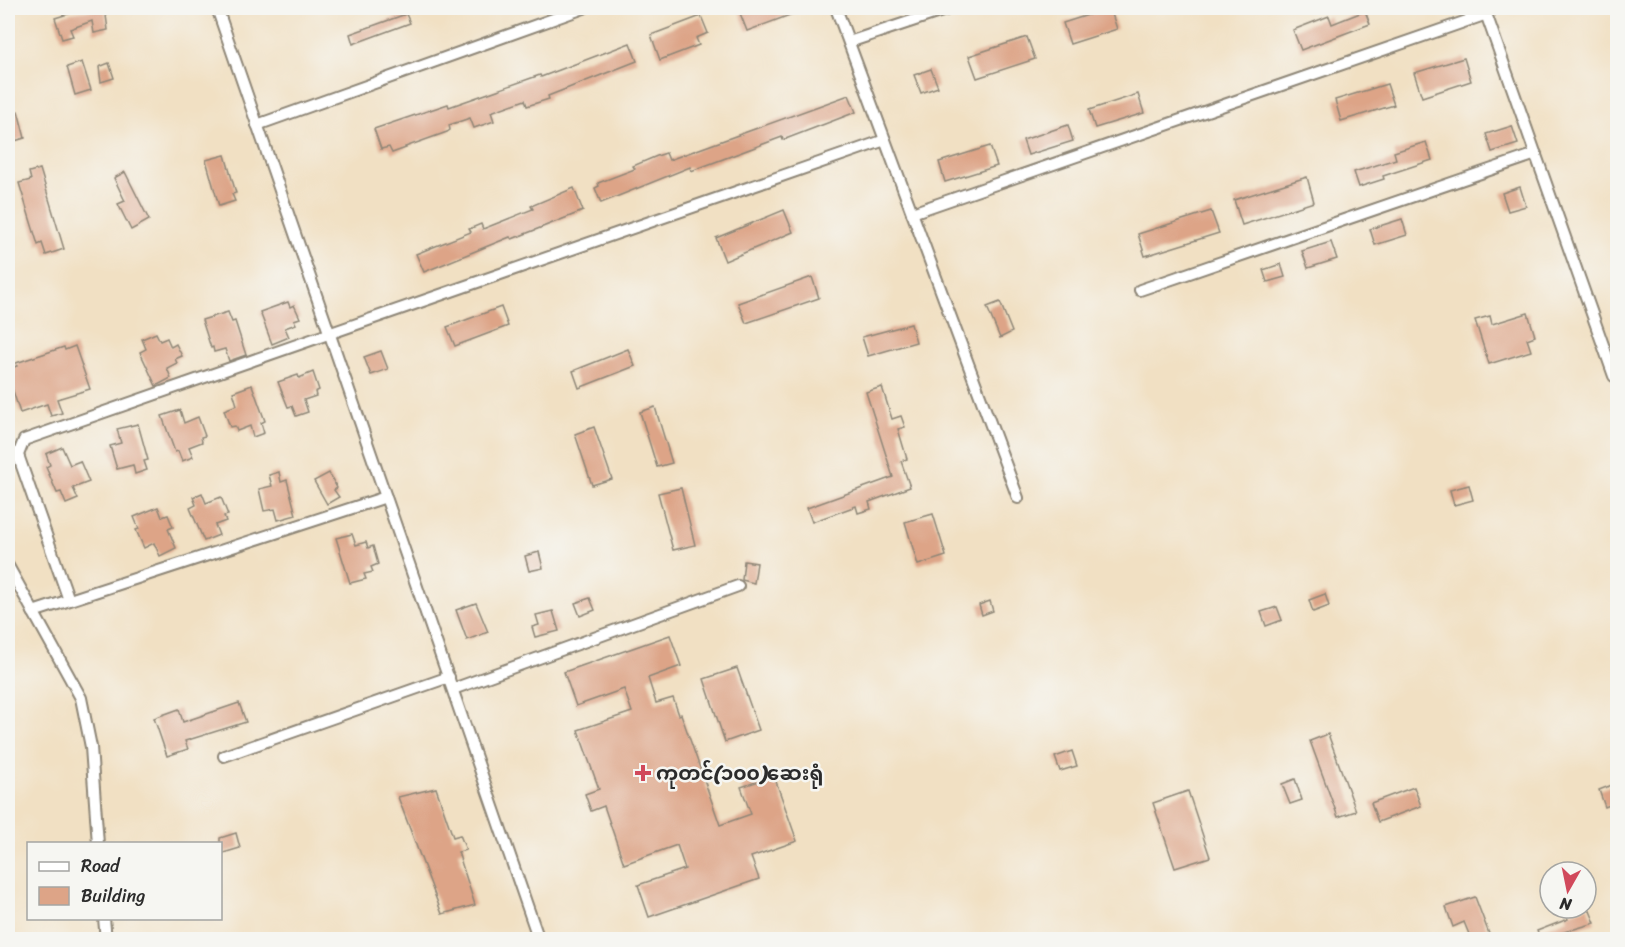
<svg xmlns="http://www.w3.org/2000/svg" width="1625" height="947" font-family="Sriracha,'Noto Sans Myanmar',sans-serif">
<style>
.building{fill:#dda487}
.lines{fill:none;stroke-linecap:round;stroke-linejoin:round}
.street-casing{stroke:#8e8677;stroke-width:14}
.street{stroke:#fff;stroke-width:10}
.poi-dot{fill:#d1495b;stroke:#f6f6f2;stroke-width:2}
.labels{text-anchor:middle;stroke-width:5;stroke-linejoin:round;paint-order:stroke}
.poi-label{font-size:20px;font-weight:bold;fill:#2b2b2b;stroke:#f6f6f2;text-anchor:start}
</style>
<rect width="100%" height="100%" fill="#f6f6f2"/>
<filter id="ink" filterUnits="userSpaceOnUse"><feTurbulence type="fractalNoise" baseFrequency=".0167" numOctaves="2"/><feDisplacementMap in="SourceGraphic" scale="12" xChannelSelector="R" yChannelSelector="G"/><feConvolveMatrix kernelMatrix="1 2 1 2 8 2 1 2 1" color-interpolation-filters="sRGB"/></filter>
<filter id="wash" filterUnits="userSpaceOnUse"><feTurbulence type="fractalNoise" baseFrequency=".008" numOctaves="4" result="noise"/><feDisplacementMap in="SourceGraphic" scale="24" xChannelSelector="R" yChannelSelector="G"/><feGaussianBlur stdDeviation="1.35" result="paint"/><feColorMatrix in="noise" values="0 0 0 0 0 0 0 0 0 0 0 0 0 0 0 0 0 1.4 0 .05"/><feComposite in="paint" operator="in"/></filter>
<g filter="url(#wash)">
<rect width="100%" height="100%" fill="#f1e0c3"/>
<g id="blocks">
<g class="building">
<path d="M105 8 108 30 94 33 92 21 70 29 73 36 62 39 55 18 71 13Z"/>
<path d="M738 8H806V9L747 31Z"/>
<path d="M1110 8 1117 29 1070 44 1063 23Z"/>
<path d="M1365 11 1370 24 1301 50 1293 30 1329 16 1332 24Z"/>
<path d="M406 14 410 23 353 44 350 34Z"/>
<path d="M701 16 708 33 696 38 699 45 660 60 651 35Z"/>
<path d="M1027 37 1035 59 977 78 969 56Z"/>
<path d="M630 43 637 61 548 96 549 99 527 106 525 100 491 112 494 121 474 128 470 118 449 125 450 130 447 132 405 147 406 148 392 153 389 147 381 149 374 129 448 104 449 107 540 75 541 77Z"/>
<path d="M1464 58 1471 81 1422 97 1414 73Z"/>
<path d="M82 62 91 90 75 95 67 67Z"/>
<path d="M109 63 114 78 101 82 99 67Z"/>
<path d="M931 69 938 87 921 93 914 75Z"/>
<path d="M1387 84 1394 105 1341 121 1335 100Z"/>
<path d="M1138 94 1144 113 1095 128 1089 110Z"/>
<path d="M849 95 856 112 783 140 782 137 691 171 690 167 601 203 595 188 599 186 598 183 635 169 633 166 657 156 666 153 669 160Z"/>
<path d="M18 111 25 138 8 143V113Z"/>
<path d="M1068 125 1073 141 1028 155 1023 140Z"/>
<path d="M1512 126 1518 144 1492 152 1486 134Z"/>
<path d="M1426 142 1432 160 1383 176 1384 179 1359 187 1354 172 1396 159 1394 152Z"/>
<path d="M990 146 997 166 945 182 939 162Z"/>
<path d="M225 155 236 193 232 194 235 201 219 206 206 160Z"/>
<path d="M40 169 64 249 46 255 42 243 38 245 19 183 31 180 29 172Z"/>
<path d="M125 172 149 220 131 230 118 204 125 201 114 178Z"/>
<path d="M1307 177 1314 202 1242 225 1234 200Z"/>
<path d="M1520 187 1526 206 1508 211 1502 193Z"/>
<path d="M574 188 583 211 512 239 510 237 424 272 416 254 471 232 469 229 481 224 483 229 533 209 531 206Z"/>
<path d="M784 210 793 232 725 261 716 238Z"/>
<path d="M1211 211 1219 233 1145 256 1138 234Z"/>
<path d="M1402 219 1407 235 1375 245 1370 229Z"/>
<path d="M1331 242 1337 259 1308 268 1302 251Z"/>
<path d="M1281 264 1285 277 1267 282 1263 270Z"/>
<path d="M812 277 819 298 746 323 738 303Z"/>
<path d="M288 302 290 307 294 305 300 318 294 320 296 324 285 328 289 337 272 344 260 312Z"/>
<path d="M1000 302 1012 332 1000 338 987 307Z"/>
<path d="M501 307 508 326 455 346 447 327Z"/>
<path d="M228 312 232 322 235 321 246 355 229 361 225 349 214 352 213 347 211 348 202 320Z"/>
<path d="M1528 313 1535 336 1527 339 1531 351 1489 364 1475 320 1490 316 1492 324Z"/>
<path d="M911 324 916 342 868 356 862 337Z"/>
<path d="M156 333 160 341 167 338 171 347 176 344 182 356 175 359 177 363 167 368 171 378 156 386 140 352 146 349 142 339Z"/>
<path d="M75 346 90 389 57 399 62 413 51 416 47 404 20 413 8 375V369L17 366 16 363 64 347 65 350Z"/>
<path d="M628 349 635 366 579 388 573 371Z"/>
<path d="M381 351 388 369 371 375 364 357Z"/>
<path d="M313 372 319 390 315 392 316 396 304 400 308 412 296 416 292 406 288 407 278 382 298 375 299 378Z"/>
<path d="M252 385 265 421 261 423 264 433 253 437 250 426 237 431 235 426 230 427 224 410 237 405 233 392Z"/>
<path d="M882 387 892 419 901 416 905 427 898 429 907 459 901 461 910 487 869 502 871 509 858 513 856 506 812 522 807 508 893 477 866 392Z"/>
<path d="M655 407 672 463 657 467 640 412Z"/>
<path d="M180 410 184 423 198 417 205 436 201 437 202 442 189 447 193 457 182 461 178 451 175 452 162 416Z"/>
<path d="M138 424 148 460 144 461 147 470 135 474 133 465 117 469 110 446 121 443 117 429Z"/>
<path d="M594 427 612 479 592 485 575 434Z"/>
<path d="M62 447 70 465 80 461 89 482 73 488 78 499 66 504 61 492 57 493 46 467 50 465 46 454Z"/>
<path d="M279 472 281 482 287 480 296 515 278 520 275 509 264 511 259 489 272 486 269 475Z"/>
<path d="M329 473 337 488 334 490 339 497 327 504 314 481Z"/>
<path d="M1469 485 1473 500 1454 505 1450 490Z"/>
<path d="M681 488 695 545 673 550 658 493Z"/>
<path d="M202 493 206 503 221 497 228 515 224 516 226 521 215 525 219 535 204 541 190 508 196 505 193 497Z"/>
<path d="M158 507 162 517 168 515 173 527 168 529 176 548 160 556 154 543 144 548 136 530 139 529 134 517Z"/>
<path d="M933 514 946 556 918 565 905 522Z"/>
<path d="M352 534 356 545 366 542 368 548 373 546 378 564 371 567 373 572 364 574 366 579 350 583 336 538Z"/>
<path d="M539 552 543 568 529 571 525 556Z"/>
<path d="M744 561 757 563 754 583 742 580Z"/>
<path d="M1325 594 1329 606 1313 612 1309 600Z"/>
<path d="M590 598 595 610 580 616 575 603Z"/>
<path d="M990 601 993 611 982 615 979 605Z"/>
<path d="M476 603 488 632 467 640 456 610Z"/>
<path d="M1277 607 1282 620 1266 626 1261 612Z"/>
<path d="M553 611 559 631 535 637 532 627 539 625 536 615Z"/>
<path d="M670 635 681 666 648 678 656 703 673 698 679 715 681 714 720 825 751 814 741 787 774 776 797 841 751 857 759 879 649 917 638 885 685 869 677 845 624 864 604 806 591 811 585 794 599 789 578 730 632 712 624 689 576 706 564 672Z"/>
<path d="M737 668 759 730 725 742 704 679Z"/>
<path d="M239 703 246 722 185 741 188 749 167 756 154 718 179 709 183 722Z"/>
<path d="M1328 734 1356 811 1338 817 1310 741Z"/>
<path d="M1072 751 1077 766 1060 771 1055 757Z"/>
<path d="M1295 779 1302 800 1290 804 1282 784Z"/>
<path d="M1617 783V802L1605 807 1599 790Z"/>
<path d="M1414 787 1421 806 1378 822 1371 803Z"/>
<path d="M436 788 453 837 460 835 466 850 458 852 475 905 442 914 398 797Z"/>
<path d="M1188 791 1210 857 1175 868 1153 803Z"/>
<path d="M236 833 240 848 220 854V838Z"/>
<path d="M1475 897 1491 939H1471L1464 922 1453 927 1446 907Z"/>
<path d="M1588 906 1595 923 1540 939 1537 931 1568 919 1566 914Z"/>
</g>
</g>
</g>
<g filter="url(#ink)">
<use href="#blocks" fill-opacity="0" stroke="#8e8677" stroke-width="1.5"/>
<g class="lines">
<g class="street-casing">
<g id="street">
<path d="M217 8 539 940"/>
<path d="M836 8 1018 498"/>
<path d="M1484 8 1614 376"/>
<path d="M849 42 951 8"/>
<path d="M257 125 584 8"/>
<path d="M912 213 1487 14"/>
<path d="M1140 290 1536 154"/>
<path d="M8 566 81 698 91 747 98 844"/>
<path d="M69 600 18 455 24 440 885 140"/>
<path d="M33 612 386 497"/>
<path d="M453 689 738 586"/>
<path d="M224 756 449 677"/>
<path d="M104 918 106 940"/>
</g>
</g>
<use href="#street" class="street"/>
</g>
</g>
<path class="poi-dot" d="M640 764h6v6h6v6h-6v6h-6v-6h-6v-6h6z"/>
<g class="labels">
<g class="poi-label">
<text x="656" y="780">ကုတင်(၁၀၀)ဆေးရုံ</text>
</g>
</g>
<rect width="1625" height="947" fill="none" stroke="#f6f6f2" stroke-width="30"/>
<rect x="27" y="842" width="195" height="78" fill="#f6f6f2" stroke="#a5a5a2" stroke-width="1.5"/>
<rect x="39" y="862" width="30" height="9" fill="#ffffff" stroke="#a5a5a2" stroke-width="1.5"/>
<text x="81" y="872" font-size="18" fill="#2b2b2b">Road</text>
<rect x="39" y="887" width="30" height="18" fill="#dda487" stroke="#a5a5a2" stroke-width="1.5"/>
<text x="81" y="902" font-size="18" fill="#2b2b2b">Building</text>
<g transform="translate(1568 890) rotate(189)"><circle r="28" fill="#f6f6f2" stroke="#a5a5a2" stroke-width="1.5"/>
<path d="M0-4.5L10 22L0 15L-10 22Z" fill="#d1495b"/>
<text y="-9" font-size="16" font-weight="bold" text-anchor="middle" fill="#2b2b2b">N</text>
</g>
</svg>
